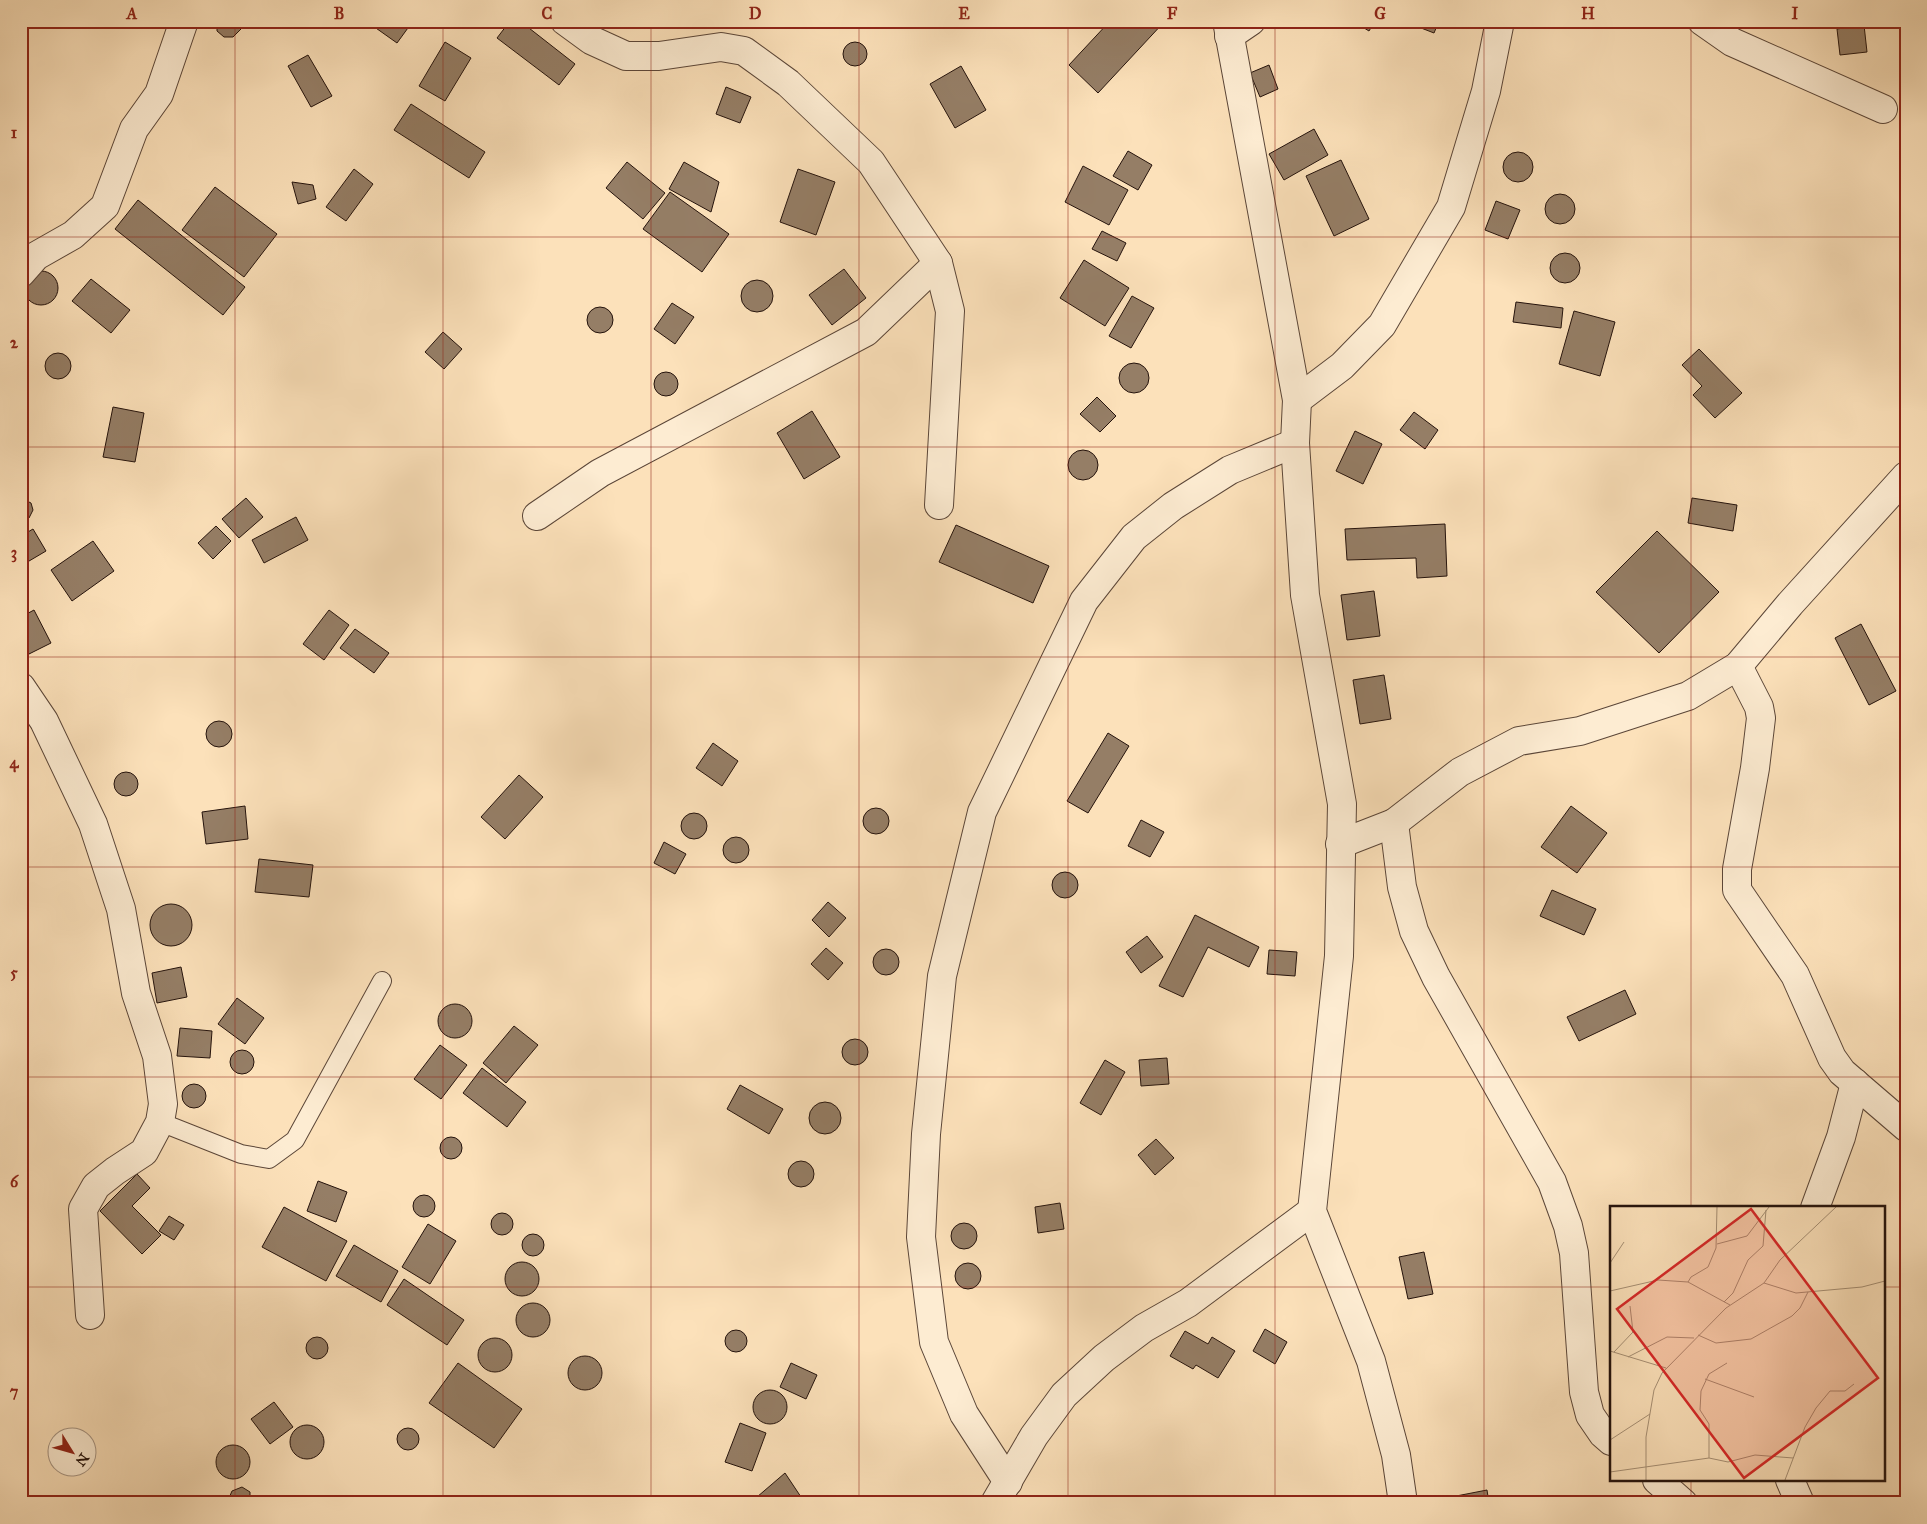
<svg xmlns="http://www.w3.org/2000/svg" width="1927" height="1524" font-family="'IM FELL Great Primer',serif">
<style>
.building{fill:#957e66;stroke:#25130c}
.lines{fill:none;stroke-linecap:round;stroke-linejoin:round}
.service-casing{stroke:#5b4638;stroke-width:20}
.minor-casing{stroke:#5b4638;stroke-width:30}
.service{stroke:#fdecd2;stroke-width:18}
.minor{stroke:#fdecd2;stroke-width:28}
.grid{fill:none;stroke:#8f2418;stroke-width:1;stroke-opacity:0.55}
.inset-road{fill:none;stroke:#a68f74;stroke-width:1}
.view{fill:#d62828;fill-opacity:0.15;stroke:#d62828;stroke-width:2.5}
.inset-edge{fill:none;stroke:#25130c;stroke-width:2.5}
.neatline{fill:none;stroke:#8f2418;stroke-width:2}
.grid-label{font-size:16px;text-anchor:middle;font-weight:bold;fill:#8f2418}
</style>
<rect width="100%" height="100%" fill="#fce1ba"/>
<filter id="stains"><feTurbulence type="fractalNoise" baseFrequency=".004" numOctaves="4"/><feColorMatrix values="0 0 0 0 .2 0 0 0 0 .09 0 0 0 0 .02 0 0 0 .5 -.17"/></filter>
<radialGradient id="worn" r=".72"><stop offset=".6" stop-color="#630" stop-opacity="0"/><stop offset="1" stop-color="#630" stop-opacity=".3"/></radialGradient>
<g class="building">
<path d="M217 21H241L242 28 233 37H224L217 31Z"/>
<path d="M366 21H413L397 43Z"/>
<path d="M510 21H520L575 64 559 85 497 38Z"/>
<path d="M1110 21H1165L1098 93 1069 65Z"/>
<path d="M1353 21H1375L1369 31Z"/>
<path d="M1403 21H1439L1434 33Z"/>
<path d="M1864 25 1867 52 1840 55 1837 29Z"/>
<circle cx="855" cy="54" r="12"/>
<path d="M445 42 471 58 445 101 419 86Z"/>
<path d="M308 55 332 96 311 107 288 66Z"/>
<path d="M1269 65 1278 89 1260 97 1250 73Z"/>
<path d="M961 66 986 110 955 128 930 84Z"/>
<path d="M726 87 751 97 740 123 716 114Z"/>
<path d="M411 104 485 152 469 178 394 130Z"/>
<path d="M1314 129 1328 155 1284 180 1269 154Z"/>
<path d="M1128 151 1152 165 1138 190 1113 176Z"/>
<circle cx="1518" cy="167" r="15"/>
<path d="M1341 160 1369 219 1334 236 1306 176Z"/>
<path d="M627 162 665 193 643 219 606 188Z"/>
<path d="M684 162 719 182 711 212 669 189Z"/>
<path d="M1083 166 1128 190 1109 225 1065 202Z"/>
<path d="M354 169 373 184 346 221 326 207Z"/>
<path d="M798 169 835 182 816 235 780 222Z"/>
<path d="M292 182 313 185 316 199 298 204Z"/>
<path d="M215 187 277 234 244 277 182 230Z"/>
<path d="M670 192 729 234 702 272 643 229Z"/>
<circle cx="1560" cy="209" r="15"/>
<path d="M138 200 245 287 223 315 115 229Z"/>
<path d="M1496 201 1520 210 1508 239 1485 230Z"/>
<path d="M1102 231 1126 243 1117 261 1092 249Z"/>
<circle cx="1565" cy="268" r="15"/>
<path d="M1084 260 1129 288 1105 326 1060 298Z"/>
<path d="M844 269 866 298 832 325 809 295Z"/>
<circle cx="41" cy="288" r="17"/>
<path d="M91 279 130 310 111 333 72 301Z"/>
<circle cx="757" cy="296" r="16"/>
<path d="M1132 296 1154 308 1131 348 1109 336Z"/>
<path d="M1516 302 1563 308 1561 328 1513 322Z"/>
<path d="M672 303 694 317 675 344 654 329Z"/>
<circle cx="600" cy="320" r="13"/>
<path d="M1574 311 1615 322 1600 376 1559 364Z"/>
<path d="M443 332 462 349 444 369 425 352Z"/>
<path d="M1699 349 1742 393 1715 418 1693 395 1702 386 1682 365Z"/>
<circle cx="58" cy="366" r="13"/>
<circle cx="1134" cy="378" r="15"/>
<circle cx="666" cy="384" r="12"/>
<path d="M1097 397 1116 416 1100 432 1080 414Z"/>
<path d="M113 407 144 413 135 462 103 457Z"/>
<path d="M812 411 840 457 804 479 777 433Z"/>
<path d="M1414 412 1438 430 1425 449 1400 430Z"/>
<path d="M1355 431 1382 444 1363 484 1336 471Z"/>
<circle cx="1083" cy="465" r="15"/>
<path d="M246 498 263 517 239 538 222 519Z"/>
<path d="M1692 498 1737 505 1733 531 1688 523Z"/>
<path d="M23 499 31 503 33 510 29 518 22 519 21 500Z"/>
<path d="M296 517 308 540 264 563 252 540Z"/>
<path d="M1445 524 1447 576 1417 578 1416 558 1347 560 1345 529Z"/>
<path d="M956 525 1049 566 1033 603 939 562Z"/>
<path d="M216 526 231 541 213 559 198 543Z"/>
<path d="M33 529 46 551 24 564 21 560V536Z"/>
<path d="M1657 531 1719 592 1659 653 1596 592Z"/>
<path d="M93 541 114 571 72 601 51 570Z"/>
<path d="M1374 591 1380 636 1347 640 1341 595Z"/>
<path d="M34 610 51 643 29 654 21 639V617Z"/>
<path d="M329 610 349 625 324 660 303 644Z"/>
<path d="M1861 624 1896 691 1869 705 1835 638Z"/>
<path d="M355 629 389 653 374 673 340 648Z"/>
<path d="M1384 675 1391 719 1360 724 1353 680Z"/>
<circle cx="219" cy="734" r="13"/>
<path d="M1108 733 1129 746 1088 813 1067 801Z"/>
<path d="M713 743 738 761 722 786 696 768Z"/>
<circle cx="126" cy="784" r="12"/>
<path d="M519 775 543 797 505 839 481 817Z"/>
<path d="M245 806 248 839 206 844 202 812Z"/>
<path d="M1571 806 1607 833 1577 873 1541 847Z"/>
<circle cx="876" cy="821" r="13"/>
<circle cx="694" cy="826" r="13"/>
<path d="M1141 820 1164 832 1150 857 1128 846Z"/>
<circle cx="736" cy="850" r="13"/>
<path d="M664 842 686 854 675 874 654 863Z"/>
<path d="M259 859 313 865 309 897 255 892Z"/>
<circle cx="1065" cy="885" r="13"/>
<path d="M1552 890 1596 909 1584 935 1540 916Z"/>
<path d="M828 902 846 918 829 937 812 920Z"/>
<circle cx="171" cy="925" r="21"/>
<path d="M1195 915 1259 947 1249 967 1208 947 1183 997 1159 986Z"/>
<path d="M1147 936 1163 957 1141 973 1126 952Z"/>
<path d="M826 948 843 963 828 980 811 964Z"/>
<circle cx="886" cy="962" r="13"/>
<path d="M1269 950 1297 952 1295 976 1267 974Z"/>
<path d="M181 967 187 997 157 1003 152 973Z"/>
<path d="M1625 990 1636 1014 1579 1041 1567 1017Z"/>
<path d="M237 998 264 1018 245 1044 218 1024Z"/>
<circle cx="455" cy="1021" r="17"/>
<path d="M514 1026 538 1045 506 1083 483 1063Z"/>
<path d="M180 1028 212 1031 210 1058 177 1056Z"/>
<circle cx="855" cy="1052" r="13"/>
<path d="M440 1045 467 1065 441 1099 414 1079Z"/>
<circle cx="242" cy="1062" r="12"/>
<path d="M1167 1058 1169 1084 1141 1086 1139 1060Z"/>
<path d="M1105 1060 1125 1072 1101 1115 1080 1103Z"/>
<path d="M482 1068 526 1102 507 1127 463 1093Z"/>
<circle cx="194" cy="1096" r="12"/>
<path d="M740 1085 783 1109 769 1134 727 1109Z"/>
<circle cx="825" cy="1118" r="16"/>
<circle cx="451" cy="1148" r="11"/>
<path d="M1156 1139 1174 1158 1155 1175 1138 1155Z"/>
<circle cx="801" cy="1174" r="13"/>
<path d="M137 1174 150 1188 132 1206 161 1235 142 1254 100 1211Z"/>
<path d="M318 1181 347 1192 336 1222 307 1211Z"/>
<circle cx="424" cy="1206" r="11"/>
<path d="M1060 1203 1064 1229 1038 1233 1035 1207Z"/>
<path d="M284 1207 347 1241 326 1281 262 1247Z"/>
<circle cx="502" cy="1224" r="11"/>
<path d="M169 1216 184 1225 174 1240 159 1231Z"/>
<circle cx="964" cy="1236" r="13"/>
<path d="M428 1224 456 1241 430 1284 402 1267Z"/>
<circle cx="533" cy="1245" r="11"/>
<path d="M354 1245 398 1271 381 1302 336 1276Z"/>
<path d="M1424 1252 1433 1294 1408 1299 1399 1257Z"/>
<circle cx="522" cy="1279" r="17"/>
<circle cx="968" cy="1276" r="13"/>
<path d="M404 1279 464 1320 447 1345 387 1305Z"/>
<circle cx="533" cy="1320" r="17"/>
<path d="M1265 1329 1287 1342 1275 1364 1253 1351Z"/>
<circle cx="736" cy="1341" r="11"/>
<path d="M1185 1331 1208 1344 1212 1337 1235 1351 1218 1378 1196 1365 1193 1369 1170 1356Z"/>
<circle cx="317" cy="1348" r="11"/>
<circle cx="495" cy="1355" r="17"/>
<circle cx="585" cy="1373" r="17"/>
<path d="M458 1363 522 1409 494 1448 429 1403Z"/>
<path d="M791 1363 817 1375 806 1399 780 1387Z"/>
<circle cx="770" cy="1407" r="17"/>
<path d="M274 1402 293 1427 270 1444 251 1419Z"/>
<path d="M740 1423 766 1433 752 1471 725 1462Z"/>
<circle cx="307" cy="1442" r="17"/>
<circle cx="408" cy="1439" r="11"/>
<circle cx="233" cy="1462" r="17"/>
<path d="M785 1473 805 1503H750Z"/>
<path d="M242 1487 250 1492V1503H231L229 1498 232 1491Z"/>
<path d="M1487 1490 1489 1503H1447L1446 1498Z"/>
</g>
<g class="lines">
<g class="service-casing">
<path id="service" d="M160 1122 241 1154 269 1159 295 1140 382 981"/>
</g>
<g class="minor-casing">
<g id="minor">
<path d="M565 21 591 40 626 56H659L721 47 744 51 788 83 871 162 938 263 950 311 939 505"/>
<path d="M1227 21 1297 400 1295 443 1305 595 1342 804 1339 956 1312 1211 1371 1361 1396 1455 1403 1503"/>
<path d="M1702 21 1732 42 1883 109"/>
<path d="M1229 36 1251 21"/>
<path d="M21 273 36 256 73 235 105 206 134 129 159 94 184 21"/>
<path d="M1297 400 1342 366 1382 325 1451 207 1486 91 1500 21"/>
<path d="M537 516 600 473 866 332 938 263"/>
<path d="M1738 666 1759 707 1761 718 1755 768 1737 869V890L1795 975 1832 1058 1842 1072 1906 1127"/>
<path d="M21 687 44 721 93 824 121 909 136 993 157 1056 163 1104 160 1122 144 1152 115 1171 96 1186 83 1209 90 1315"/>
<path d="M1394 823 1402 887 1414 931 1436 977 1552 1182 1568 1226 1574 1253 1584 1392 1590 1415 1603 1434 1611 1441"/>
<path d="M1340 844 1394 823 1460 772 1519 741 1580 731 1688 696 1738 666 1790 604 1906 476"/>
<path d="M1815 1208 1841 1137 1855 1083"/>
<path d="M1657 1480 1683 1503"/>
<path d="M1790 1480 1800 1503"/>
<path d="M1008 1482 964 1414 934 1342 921 1237 926 1134 942 976 982 812 1084 601 1134 537 1173 506 1230 470 1295 443"/>
<path d="M995 1503 1034 1436 1064 1395 1104 1358 1144 1328 1188 1303 1312 1211"/>
</g>
</g>
<use href="#service" class="service"/>
<use href="#minor" class="minor"/>
</g>
<path class="grid" d="M235 21V1503M443 21V1503M651 21V1503M859 21V1503M1068 21V1503M1275 21V1503M1484 21V1503M1691 21V1208M21 237H1906M21 447H1906M21 657H1906M21 867H1906M21 1077H1906M21 1287H1611M1883 1287H1906M1691 1480V1503"/>
<g transform="translate(1610 1206)">
<rect width="275" height="275" fill="#fce1ba"/>
<path class="inset-road" d="M107 38 137 30 159 1M0 57 14 36M78 76 81 71 98 61 106 42 107 1M154 77 186 87 252 81 275 75M0 85 48 74 78 76 120 99M114 96 123 87 138 54 153 40 156 4M88 129 106 137 141 133 182 110 190 102 198 86M0 145 56 162M4 146 23 126 20 100M18 151 57 131 84 132M95 173 144 191M0 234 40 208M99 252V218L90 204 91 185 99 168 117 157M0 266 99 252 118 256 145 249 183 252M36 274V231L44 184 52 167 116 102 154 77 170 54 226 1M175 274 195 221 206 202 220 185H235L244 178"/>
<path class="view" d="M141 3 268 172 134 272 7 103Z"/>
<rect width="275" height="275" class="inset-edge"/>
</g>
<rect width="1927" height="1524" fill="none" stroke="#fce1ba" stroke-width="55"/>
<g transform="translate(72 1452) rotate(127)"><circle r="24" fill="#fdecd2" stroke="#a79583"/>
<path d="M0-4L9 19L0 12L-9 19Z" fill="#8f2418"/>
<text y="-8" font-size="14" font-weight="bold" text-anchor="middle" fill="#25130c">N</text>
</g>
<rect x="28" y="28" width="1872" height="1468" class="neatline"/>
<g class="grid-label">
<text x="132" y="19">A</text>
<text x="339" y="19">B</text>
<text x="547" y="19">C</text>
<text x="755" y="19">D</text>
<text x="964" y="19">E</text>
<text x="1172" y="19">F</text>
<text x="1380" y="19">G</text>
<text x="1588" y="19">H</text>
<text x="1795" y="19">I</text>
<text x="14" y="138">1</text>
<text x="14" y="348">2</text>
<text x="14" y="558">3</text>
<text x="14" y="768">4</text>
<text x="14" y="978">5</text>
<text x="14" y="1187">6</text>
<text x="14" y="1397">7</text>
</g>
<rect width="100%" height="100%" filter="url(#stains)"/>
<rect width="100%" height="100%" fill="url(#worn)"/>
</svg>
